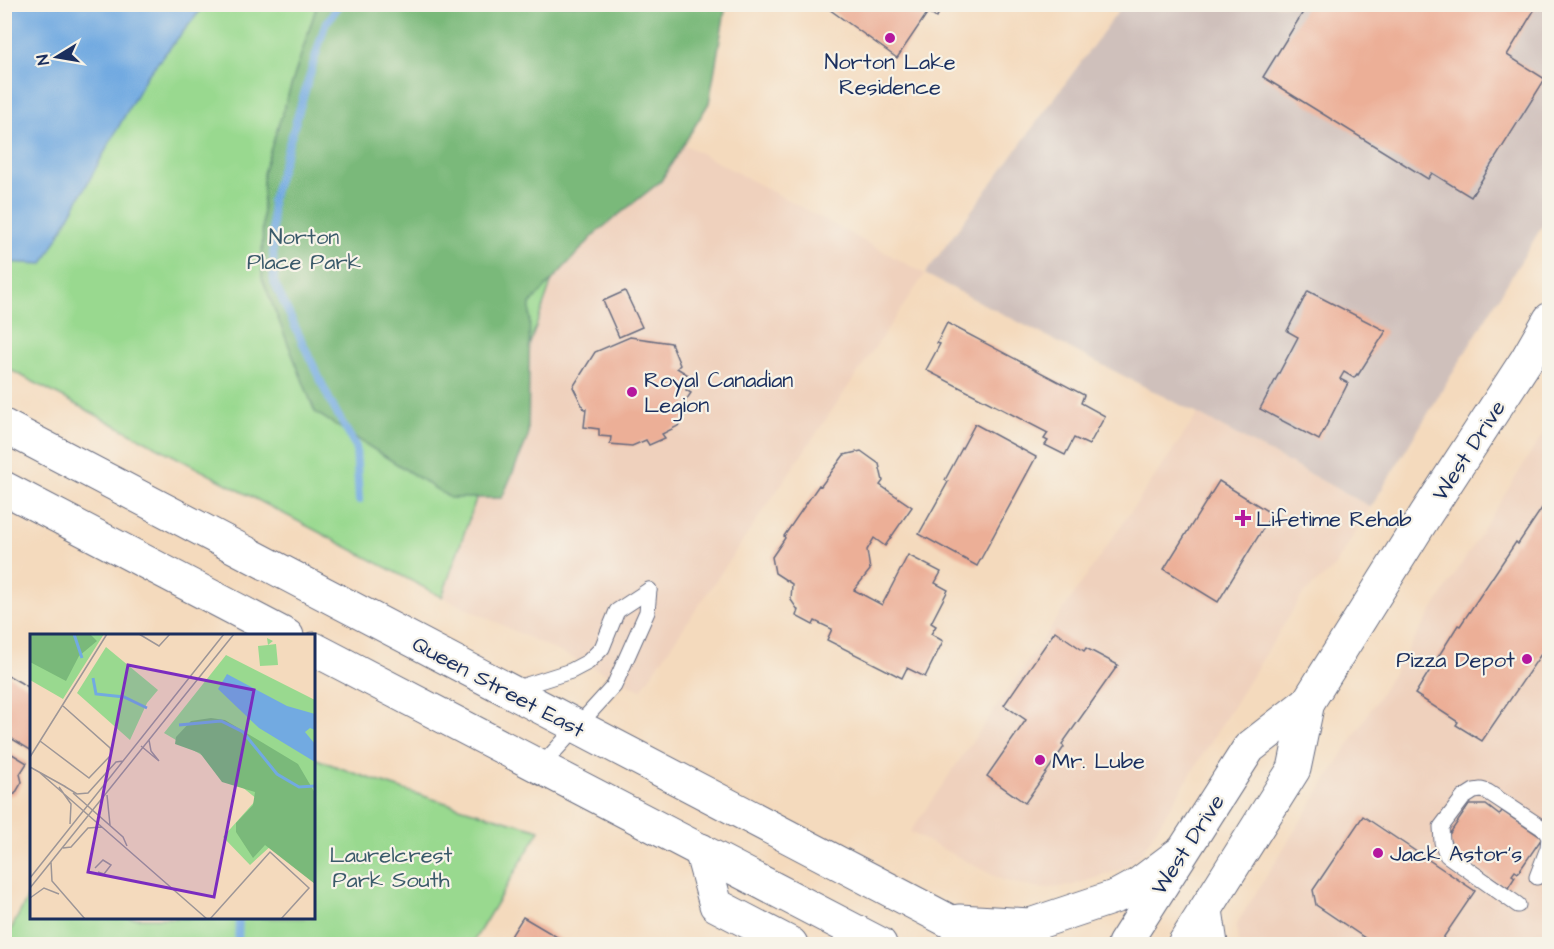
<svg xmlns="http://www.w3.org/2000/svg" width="1554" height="949" font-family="'Architects Daughter',sans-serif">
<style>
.built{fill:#efd1bd}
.industrial{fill:#cfc0bb}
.green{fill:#99d98f;stroke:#5a8476;stroke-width:1.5}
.forest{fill:#7ab97a;stroke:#4a746c;stroke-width:1.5}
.water{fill:#72aae1;stroke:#466ca0;stroke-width:1.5}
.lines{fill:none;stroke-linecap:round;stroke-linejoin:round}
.stream{stroke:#72aae1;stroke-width:8}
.building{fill:#ecaf97}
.service-casing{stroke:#676b7f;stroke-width:17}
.tertiary-casing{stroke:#676b7f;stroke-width:35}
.primary-casing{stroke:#676b7f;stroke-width:35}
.service{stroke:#fff;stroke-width:15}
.tertiary{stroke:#fff;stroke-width:33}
.primary{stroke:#fff;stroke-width:33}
.poi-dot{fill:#b5179e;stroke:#f7f3e8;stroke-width:2}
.labels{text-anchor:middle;stroke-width:4.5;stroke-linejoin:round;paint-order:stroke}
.poi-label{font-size:22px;fill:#1b2f5e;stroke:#f7f3e8;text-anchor:start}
.park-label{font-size:22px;fill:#3a5a6a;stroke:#f7f3e8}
.street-label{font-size:22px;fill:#1b2f5e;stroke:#f7f3e8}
.inset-river{fill:none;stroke:#72aae1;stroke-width:3}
.inset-road{fill:none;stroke:#9d9697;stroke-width:1.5}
.view{fill:#7b2cbf;fill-opacity:0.15;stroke:#7b2cbf;stroke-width:3}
.inset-edge{fill:none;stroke:#1b2f5e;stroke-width:3}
</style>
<rect width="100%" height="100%" fill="#f7f3e8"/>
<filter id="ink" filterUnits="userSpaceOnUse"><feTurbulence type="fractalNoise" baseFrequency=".0167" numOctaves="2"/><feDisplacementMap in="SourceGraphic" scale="12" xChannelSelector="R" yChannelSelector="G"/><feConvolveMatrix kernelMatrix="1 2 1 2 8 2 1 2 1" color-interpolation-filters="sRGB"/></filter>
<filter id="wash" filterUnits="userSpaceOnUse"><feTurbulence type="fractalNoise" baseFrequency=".008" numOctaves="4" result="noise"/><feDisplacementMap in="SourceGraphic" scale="24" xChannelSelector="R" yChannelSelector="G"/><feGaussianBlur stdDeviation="1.35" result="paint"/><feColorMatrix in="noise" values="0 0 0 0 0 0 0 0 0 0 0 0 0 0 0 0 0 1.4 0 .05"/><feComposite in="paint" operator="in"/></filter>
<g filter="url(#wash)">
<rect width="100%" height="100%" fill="#f4dabd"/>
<g class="built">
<path d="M641 121 925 274 641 690 442 597 558 263Z"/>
<path d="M1198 414 1371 507 1333 569 1303 594 1144 849 1135 860 1117 871 1070 886 1040 889 1002 880 910 832Z"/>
<path d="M1549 424V944H1238L1237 925 1239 920Z"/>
</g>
<path class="industrial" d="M1123 5H1549V215L1371 507 1198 414 925 274Z"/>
<g class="green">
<path d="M4 5H700L558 263 442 597 5 367Z"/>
<path d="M314 758C388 787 463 809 540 830L472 944H5V941L31 891 32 918H314Z"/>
</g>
<path class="forest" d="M317 5H726L709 103 661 181 597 232 530 304 528 437 502 498H450L315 412 262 278 263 173Z"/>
<path class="water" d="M5 4 205 5 146 77 43 264 5 262Z"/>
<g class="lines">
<g class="stream">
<path d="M340 4 325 25 272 200 274 282 331 403 356 447 359 500"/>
<path d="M238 944 239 918"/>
</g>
</g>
<g id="blocks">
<g class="building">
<path d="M822 4H945L936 18 928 12 897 58Z"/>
<path d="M1308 4H1538L1507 55 1545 79 1471 197 1432 173 1428 179 1263 77Z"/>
<path d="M625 291 642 327 619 337 603 301Z"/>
<path d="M1308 291 1386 331 1358 375 1357 374 1354 378 1344 372 1340 379 1348 383 1319 440 1260 409 1298 337 1287 331Z"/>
<path d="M947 323 1084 395 1081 403 1105 416 1089 445 1074 438 1065 455 1045 445 1048 441 1044 439 1048 433 926 370 940 344 937 343Z"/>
<path d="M630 337 671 343 680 365 677 368 693 378 686 390 691 393 684 403 690 407 678 426 662 434 665 438 649 445 646 440 632 446 610 444 611 437 599 436V429L584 427 586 409H584L573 387 595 352Z"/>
<path d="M975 424 1036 457 977 566 919 534 948 482 945 480Z"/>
<path d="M861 451 879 464 883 481 880 485 912 507 885 546 874 538 867 550 870 570 854 590 882 605 908 555 941 572 935 583 948 590 931 623 936 626 931 634 943 641 925 677 907 668 902 678 827 640 832 629 815 621 813 625 796 616 798 610 791 600 792 584 775 573 772 557 785 538 784 536 819 485 821 486 844 455Z"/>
<path d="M1219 481 1272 514 1218 602 1164 569Z"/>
<path d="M1550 496V641L1482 741 1456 725 1458 722 1415 694 1458 625 1460 626 1516 542 1518 544Z"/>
<path d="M1055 631 1084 651 1086 648 1118 665 1062 744 1064 747 1025 803 987 776 1026 720 1004 705Z"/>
<path d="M9 676 32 689V751L4 734V684Z"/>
<path d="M4 749 27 763 20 774 22 782 15 794 6 796 4 799Z"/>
<path d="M1469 805H1486L1499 815 1502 811 1542 838 1518 873 1515 871 1512 875 1515 877 1508 888 1455 852 1448 836Z"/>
<path d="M1363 816 1475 891 1439 944H1374L1316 905 1313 890Z"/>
<path d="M523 917 569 944H506Z"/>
</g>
</g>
</g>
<g filter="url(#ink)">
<use href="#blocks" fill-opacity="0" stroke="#676b7f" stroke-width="1.5"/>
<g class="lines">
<g class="service-casing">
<g id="service">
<path d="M511 690 571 671 588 662 602 648 617 611 649 590"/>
<path d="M540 767 614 686 647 612 649 590"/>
<path d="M1518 905 1447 855 1442 842 1441 827 1463 798 1474 791 1481 790 1488 792 1544 829 1549 837 1548 848 1537 877"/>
</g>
</g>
<g class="tertiary-casing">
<g id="tertiary">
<path d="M1124 944 1249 748 1308 702"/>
<path d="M1184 944 1294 769 1308 702 1426 514 1527 359 1550 319"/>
</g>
</g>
<g class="primary-casing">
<g id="primary">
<path d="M4 426 993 944"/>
<path d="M4 488 287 636"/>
<path d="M314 649 880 944"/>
<path d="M701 850 716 905 791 944"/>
<path d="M1206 910 1211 944"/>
<path d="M959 921 1030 925 1117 896 1139 884 1179 854"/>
</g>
</g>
<use href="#service" class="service"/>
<use href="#tertiary" class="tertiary"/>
<use href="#primary" class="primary"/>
</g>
</g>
<g class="poi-dot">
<circle cx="890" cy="38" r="6"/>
<circle cx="632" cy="392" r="6"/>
<path d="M1240 509h6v6h6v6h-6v6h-6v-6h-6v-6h6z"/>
<circle cx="1527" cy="659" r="6"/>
<circle cx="1040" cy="760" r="6"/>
<circle cx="1378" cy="853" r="6"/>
</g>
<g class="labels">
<g class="poi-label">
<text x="890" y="69" text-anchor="middle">Norton Lake<tspan x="890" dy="25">Residence</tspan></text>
<text x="644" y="387">Royal Canadian<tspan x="644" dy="25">Legion</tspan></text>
<text x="1256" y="526">Lifetime Rehab</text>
<text x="1515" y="667" text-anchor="end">Pizza Depot</text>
<text x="1052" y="768">Mr. Lube</text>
<text x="1390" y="861">Jack Astor's</text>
</g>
<g class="park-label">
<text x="304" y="244">Norton<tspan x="304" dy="25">Place Park</tspan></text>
<text x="391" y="862">Laurelcrest<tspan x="391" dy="25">Park South</tspan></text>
</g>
<g class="street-label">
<text transform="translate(1468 450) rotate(-57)" y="8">West Drive</text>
<text transform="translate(499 686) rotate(28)" y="8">Queen Street East</text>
<text transform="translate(1187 844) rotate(-57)" y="8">West Drive</text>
</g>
</g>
<g transform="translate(30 634)">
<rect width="285" height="285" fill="#f4dabd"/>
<path d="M0 0H74L33 65 0 46ZM237 4 243 7 238 11 246 10 248 31 230 32 228 12 238 11ZM76 13 128 56 117 69 100 106 47 59ZM196 21 285 66V246L243 210 220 231 193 203 227 165 175 123 134 99Z" fill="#99d98f"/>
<path d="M0 0H60L67 7 49 22 36 47 0 28ZM181 84 195 86 268 130 285 159V250L235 211 223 224 206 198V189L223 171 225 158 192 148 170 119 145 110 146 103 161 87Z" fill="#7ab97a"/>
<path d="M197 40 257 72 285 80V96L280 94 275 98 285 110V128L229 94 188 55Z" fill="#72aae1"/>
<path class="inset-river" d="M44 0 52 24M63 44 66 60 94 63 117 74M149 91 191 87 213 98 247 140 269 153 285 152"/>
<path class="inset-road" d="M109 0 129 12 140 0M119 106 121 117 129 127M10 107 59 144 81 121 80 114 33 72M111 112 129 127M0 123 77 0M0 133 36 153M9 138 177 285M34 152 47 160 58 159 86 128 93 127M29 153 41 170 40 190M43 159 93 203 97 212M77 161 80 191M33 214 41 213 58 194 72 193M21 228 22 247 55 285M65 234 73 226 81 231 74 240 68 238M0 244 194 0M0 254 204 0M0 264 14 254 29 260M180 285 240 218 279 254 251 285"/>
<path class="view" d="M98 31 224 56 184 263 58 238Z"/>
<rect width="285" height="285" class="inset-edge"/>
</g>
<rect width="1554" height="949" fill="none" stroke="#f7f3e8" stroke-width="24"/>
<g transform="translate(57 57) rotate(259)" stroke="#f7f3e8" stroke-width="4.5" paint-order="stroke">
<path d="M0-4.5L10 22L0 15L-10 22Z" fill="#1b2f5e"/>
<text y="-9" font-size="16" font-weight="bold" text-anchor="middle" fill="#1b2f5e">N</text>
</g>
</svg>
